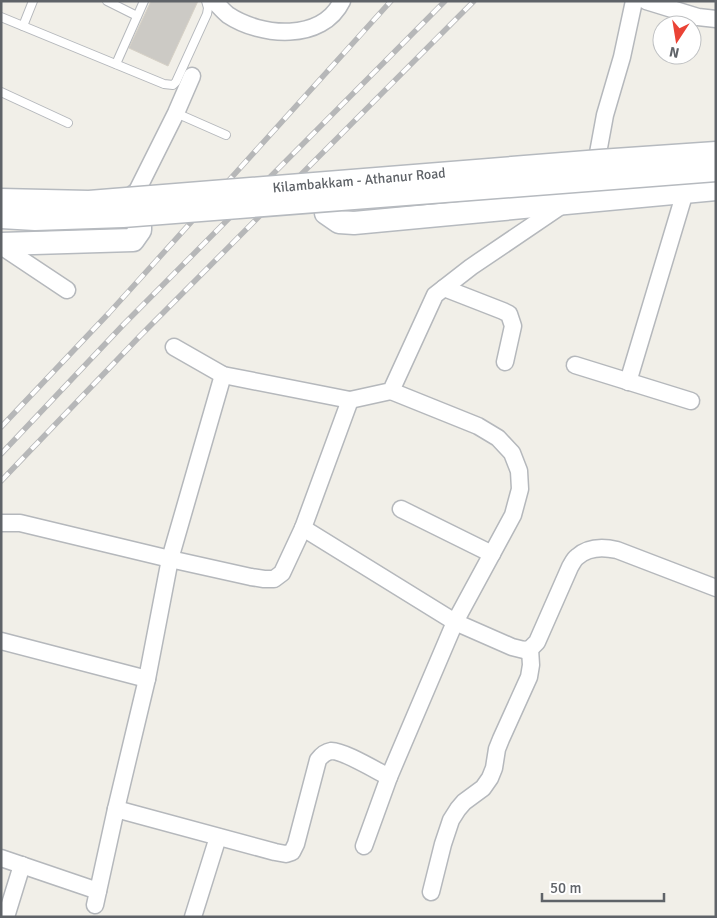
<svg xmlns="http://www.w3.org/2000/svg" width="717" height="918" font-family="Signika,sans-serif">
<style>
.building{fill:#cccac5;stroke:#d6d1c6}
.lines{fill:none;stroke-linecap:round;stroke-linejoin:round}
.lane-casing{stroke:#b5b8bc;stroke-width:10}
.street-casing{stroke:#b5b8bc;stroke-width:19}
.secondary-casing{stroke:#b6babf;stroke-width:25}
.lane{stroke:#fff;stroke-width:8}
.street{stroke:#fff;stroke-width:16}
.secondary{stroke:#fff;stroke-width:22}
.rail-casing{stroke:#b6b7b8;stroke-width:5.5}
.rail{stroke:#fff;stroke-width:4;stroke-dasharray:11;stroke-linecap:butt}
.secondary-bridge-casing{stroke:#b6babf;stroke-width:25;stroke-linecap:butt}
.secondary-bridge{stroke:#fff;stroke-width:22}
.labels{text-anchor:middle;stroke-width:4;stroke-linejoin:round;paint-order:stroke}
.street-label{font-size:14px;fill:#5f6368;stroke:#fff}
</style>
<rect width="100%" height="100%" fill="#f1efe8"/>
<path class="building" d="M151 1H198L168 66 129 48Z"/>
<g class="lines">
<g class="lane-casing">
<g id="lane">
<path d="M107 1 137 16"/>
<path d="M1 17 164 84 173 85 176 82 207 14 208 8 206 1"/>
<path d="M23 26 33 1"/>
<path d="M116 64 144 1"/>
<path d="M1 92 68 123"/>
<path d="M176 113 226 135"/>
</g>
</g>
<g class="street-casing">
<g id="street">
<path d="M214 1C219 6 223 11 228 15 261 37 322 42 342 1"/>
<path d="M646 1 698 17 716 19"/>
<path d="M588 169 598 153 605 115 622 57 634 1"/>
<path d="M135 195 176 113 192 76"/>
<path d="M1 246 67 290"/>
<path d="M444 288 503 311 509 314 513 326 505 362"/>
<path d="M174 347 223 375 350 400 391 391 435 295 471 267 564 204"/>
<path d="M575 365 691 401"/>
<path d="M628 382 685 192"/>
<path d="M401 509 492 554"/>
<path d="M1 523H20L170 559 251 577 264 579H274L282 573 303 528 350 400"/>
<path d="M303 528 455 622 512 647 524 650 530 649 537 642 570 567C572 564 574 559 577 557 589 546 604 547 617 550L716 588"/>
<path d="M1 641 147 679"/>
<path d="M116 809 275 852 286 854 292 852 296 844 318 760C321 756 325 752 331 751 342 750 377 771 389 777"/>
<path d="M364 846 389 777 455 622 513 515 520 489 519 471 512 453 498 438 478 426 391 391"/>
<path d="M1 858 98 891"/>
<path d="M431 892 443 844 451 820 458 809 464 802 483 788 490 778 494 768 497 749 501 739 529 677 531 665 530 649"/>
<path d="M95 905 116 809 147 679 170 559 223 375"/>
<path d="M6 917 22 865"/>
<path d="M193 917 218 837"/>
</g>
</g>
<g class="secondary-casing">
<g id="secondary">
<path d="M333 185C325 195 325 201 326 213L339 222 354 223 716 189"/>
<path d="M1 244 133 240 140 230V219L135 196"/>
</g>
</g>
<use href="#lane" class="lane"/>
<use href="#street" class="street"/>
<use href="#secondary" class="secondary"/>
<g class="rail-casing">
<g id="rail">
<path d="M1 427 109 313 391 1"/>
<path d="M1 454 124 324 445 1"/>
<path d="M1 481 140 336 474 1"/>
</g>
</g>
<use href="#rail" class="rail"/>
<g class="secondary-bridge-casing">
<g id="secondary-bridge">
<path d="M1 200 89 202 600 161 716 153"/>
<path d="M1 217 35 219 123 216 716 170"/>
</g>
</g>
<use href="#secondary-bridge" class="secondary-bridge"/>
</g>
<g class="labels">
<g class="street-label">
<text transform="translate(359 180) rotate(-5)" y="5">Kilambakkam - Athanur Road</text>
</g>
</g>
<rect width="717" height="918" fill="none" stroke="#5f6368" stroke-width="5"/>
<g transform="translate(677 40) rotate(192)"><circle r="24" fill="#ffffff" stroke="#bfc1c3"/>
<path d="M0-4L9 19L0 12L-9 19Z" fill="#ea4335"/>
<text y="-8" font-size="14" font-weight="bold" text-anchor="middle" fill="#5f6368">N</text>
</g>
<path d="M542 893v8h122v-8" fill="none" stroke="#5f6368" stroke-width="2.5"/>
<text x="550" y="893" font-size="15" fill="#5f6368" stroke="#ffffff" stroke-width="4" paint-order="stroke">50 m</text>
</svg>
